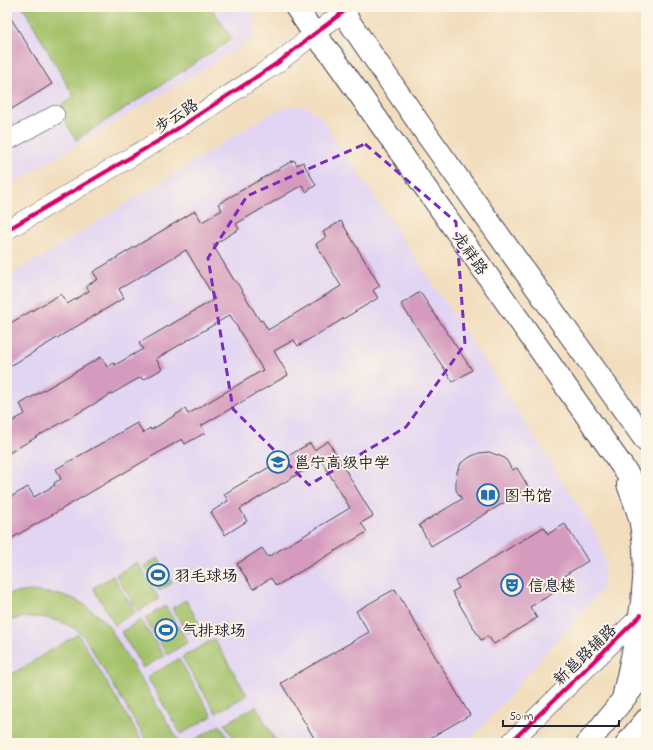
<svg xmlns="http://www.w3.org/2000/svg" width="653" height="750" font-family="'Indie Flower','LXGW WenKai TC',sans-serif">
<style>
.built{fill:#e2d4f3}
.green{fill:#a3c169;stroke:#627252}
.building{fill:#d59bbe}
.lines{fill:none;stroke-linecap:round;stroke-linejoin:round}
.minor-casing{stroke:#413e4f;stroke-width:20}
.major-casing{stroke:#413e4f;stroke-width:24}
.minor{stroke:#fff;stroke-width:19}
.major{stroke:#fff;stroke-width:22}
.cycleway-casing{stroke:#fcf5e5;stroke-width:6}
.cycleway{stroke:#d6006c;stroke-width:4}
.marked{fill:none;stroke:#7b2cbf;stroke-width:3;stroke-dasharray:8 5;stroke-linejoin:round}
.labels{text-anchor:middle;stroke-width:4;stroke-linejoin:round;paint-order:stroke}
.street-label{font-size:16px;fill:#22223b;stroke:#fcf5e5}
.poi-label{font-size:16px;fill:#22223b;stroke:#fcf5e5;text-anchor:start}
</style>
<rect width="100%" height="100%" fill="#fcf5e5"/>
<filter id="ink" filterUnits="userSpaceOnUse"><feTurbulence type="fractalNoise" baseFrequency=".025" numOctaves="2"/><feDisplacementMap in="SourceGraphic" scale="8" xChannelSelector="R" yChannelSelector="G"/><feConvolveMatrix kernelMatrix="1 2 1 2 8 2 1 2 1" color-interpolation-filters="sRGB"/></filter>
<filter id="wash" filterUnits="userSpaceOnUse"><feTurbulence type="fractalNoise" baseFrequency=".012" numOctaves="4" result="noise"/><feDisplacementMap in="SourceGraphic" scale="16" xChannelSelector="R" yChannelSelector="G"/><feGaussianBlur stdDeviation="0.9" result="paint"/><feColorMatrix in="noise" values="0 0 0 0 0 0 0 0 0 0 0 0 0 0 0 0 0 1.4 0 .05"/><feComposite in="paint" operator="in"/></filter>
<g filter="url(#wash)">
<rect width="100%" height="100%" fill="#f2debe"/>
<g class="built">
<path d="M7 7H253L256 22 254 34 247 43 7 187Z"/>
<path d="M290 106 306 107 320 116 505 391 595 532 604 554 605 570 603 588 468 743H7V276L51 251 269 114Z"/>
</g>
<g class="green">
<path d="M23 7H211L232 39 76 140 58 108 74 97Z"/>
<path d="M158 558 172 583 159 591 144 566Z"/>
<path d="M137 562 159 599 138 611 116 575Z"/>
<path d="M113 576 135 612 115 625 93 588Z"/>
<path d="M31 591C47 593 66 594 80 602 90 608 98 616 107 624L180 743H148L83 635C62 617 33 613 7 621V594Z"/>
<path d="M186 600 200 625 187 633 172 608Z"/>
<path d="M165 606 188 642 167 655 145 618Z"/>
<path d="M141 620 164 656 143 668 121 632Z"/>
<path d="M78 634 143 743H7V677Z"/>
<path d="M214 639 247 695 216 713 182 657Z"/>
<path d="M179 659 212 716 181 734 147 677Z"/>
<path d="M256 706 277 743H236L225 724Z"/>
<path d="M220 725 231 743H189Z"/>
</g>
<g id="blocks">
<g class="building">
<path d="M7 12 52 84 7 112Z"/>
<path d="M294 160 297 165 303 162 316 185 306 192 302 185 236 224 239 229 213 245 235 282 236 281 260 321 262 320 268 330 341 286 316 244 326 237 323 232 341 221 380 286 373 290 378 298 298 346 294 340 274 351 288 375 201 426 205 433 185 444 182 439 7 541V499L28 487 34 497 55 485 54 483 61 479 56 469 137 423 143 433 150 428 151 430 185 409 188 414 263 370 230 315 156 359 162 369 143 380 141 377 7 454V424L25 414 20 404 101 357 107 367 114 363 115 365 143 349 139 343 215 299 186 250 119 289 124 298 7 368V325L61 294 67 304 89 291 86 286 98 279 93 272 195 211 202 222 222 210 218 204Z"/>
<path d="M420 292 472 370 453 382 401 304Z"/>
<path d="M328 441 373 516 361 523 367 532 276 586 271 578 253 589 237 564 262 548 268 557 350 508 321 460 240 509 247 521 225 535 211 512 228 501 224 494 310 443 314 450Z"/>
<path d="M489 452 505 458 512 470 517 468 529 488 431 546 419 525 462 499 456 490V480L457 472 461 463 470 457 479 453Z"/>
<path d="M565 524 588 561 565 575 570 583 530 607 537 618 494 644 488 636 481 640 452 592 459 588 455 581 544 527 548 534Z"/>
<path d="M395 589 470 715 421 743H317L281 683 369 632 356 611Z"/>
</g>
</g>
</g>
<g filter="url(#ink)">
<use href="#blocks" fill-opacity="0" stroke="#413e4f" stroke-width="1"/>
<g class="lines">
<g class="minor-casing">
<g id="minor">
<path d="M7 141 55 115"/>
<path d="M7 230 160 140 279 62 314 34 350 7"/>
<path d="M510 743 641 615"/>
</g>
</g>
<g class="major-casing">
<g id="major">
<path d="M296 7 314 34 331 54 646 500"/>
<path d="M339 7 425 132 646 441"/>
<path d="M623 699C635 641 653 579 640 519 637 507 632 496 628 484"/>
<path d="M588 743 646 671"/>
<path d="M627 743 646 720"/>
</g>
</g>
<use href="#minor" class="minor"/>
<use href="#major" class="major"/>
<g class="cycleway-casing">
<g id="cycleway">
<path d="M7 230 160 140 279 62 314 34 350 7"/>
<path d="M510 743 641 615"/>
</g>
</g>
<use href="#cycleway" class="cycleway"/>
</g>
</g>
<path class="marked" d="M365 144 456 222 465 344 406 427 309 485 233 409 208 258 247 196Z"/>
<defs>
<g id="school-ring" transform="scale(1.15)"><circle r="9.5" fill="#fcf5e5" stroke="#1f6fb2" stroke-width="1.5"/><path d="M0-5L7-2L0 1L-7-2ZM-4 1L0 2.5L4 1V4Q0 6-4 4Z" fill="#1f6fb2"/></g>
<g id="library-ring" transform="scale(1.15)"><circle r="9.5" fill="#fcf5e5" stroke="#1f6fb2" stroke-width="1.5"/><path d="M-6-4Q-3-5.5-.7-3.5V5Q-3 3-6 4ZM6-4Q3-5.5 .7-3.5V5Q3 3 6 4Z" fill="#1f6fb2"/></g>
<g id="stadium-ring" transform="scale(1.15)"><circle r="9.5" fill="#fcf5e5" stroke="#1f6fb2" stroke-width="1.5"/><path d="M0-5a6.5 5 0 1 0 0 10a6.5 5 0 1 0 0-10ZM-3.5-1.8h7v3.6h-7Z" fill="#1f6fb2"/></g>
<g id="theatre-ring" transform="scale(1.15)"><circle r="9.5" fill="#fcf5e5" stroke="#1f6fb2" stroke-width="1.5"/><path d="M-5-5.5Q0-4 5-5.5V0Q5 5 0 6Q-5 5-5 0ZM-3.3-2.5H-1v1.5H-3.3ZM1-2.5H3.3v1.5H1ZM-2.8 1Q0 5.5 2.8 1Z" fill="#1f6fb2"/></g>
</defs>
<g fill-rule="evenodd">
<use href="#school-ring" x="278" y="462"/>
<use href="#library-ring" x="488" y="495"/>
<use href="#stadium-ring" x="158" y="575"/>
<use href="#theatre-ring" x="512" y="585"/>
<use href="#stadium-ring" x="166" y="630"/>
</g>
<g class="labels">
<g class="street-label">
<text transform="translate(176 115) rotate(-33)" y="6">步云路</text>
<text transform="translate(471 253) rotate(55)" y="6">龙祥路</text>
<text transform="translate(584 654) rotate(-44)" y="6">新邕路辅路</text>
</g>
<g class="poi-label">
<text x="294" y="468">邕宁高级中学</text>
<text x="504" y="501">图书馆</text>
<text x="174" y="581">羽毛球场</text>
<text x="528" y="591">信息楼</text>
<text x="182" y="636">气排球场</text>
</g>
</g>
<rect width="653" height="750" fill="none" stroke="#fcf5e5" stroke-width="24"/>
<path d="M503 720v6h116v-6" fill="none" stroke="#22223b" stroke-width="2"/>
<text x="509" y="720" font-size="12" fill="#22223b" stroke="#fcf5e5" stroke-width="3" paint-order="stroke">50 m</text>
</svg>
